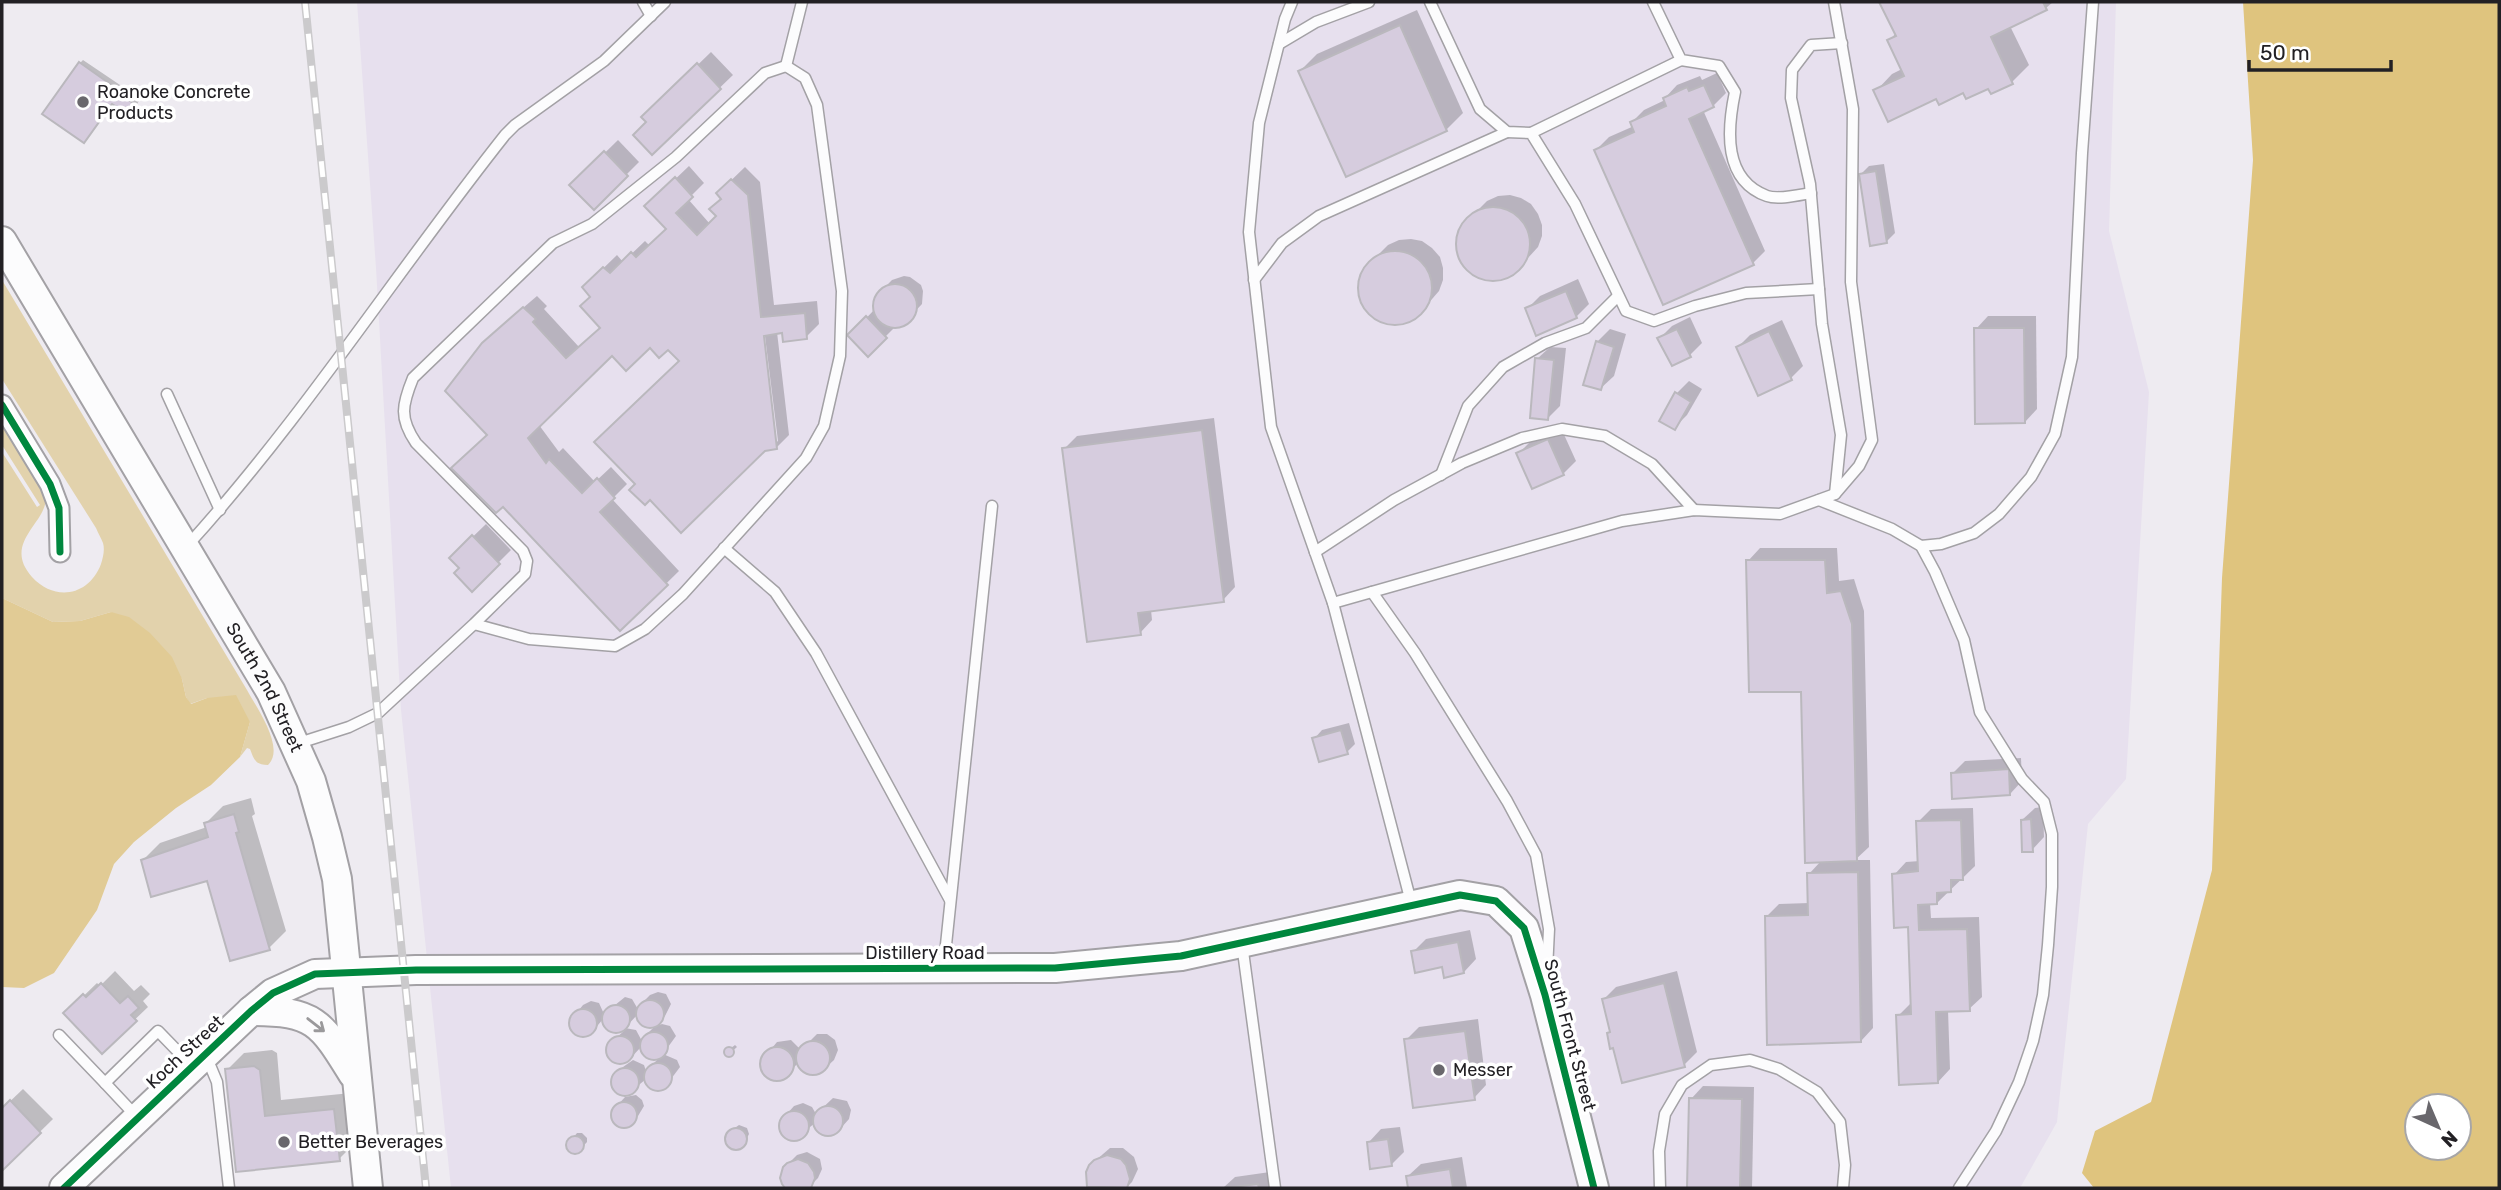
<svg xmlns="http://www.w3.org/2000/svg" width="2501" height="1190" font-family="Rubik,sans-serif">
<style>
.built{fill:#e7e0ee}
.green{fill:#e2d2ac}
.forest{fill:#e1cb95}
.water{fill:#dfc47e;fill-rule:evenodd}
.shadow{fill:#0003;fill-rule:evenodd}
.building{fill:#d6ccde;stroke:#bab8bd;stroke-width:2}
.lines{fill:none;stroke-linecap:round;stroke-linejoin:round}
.lane-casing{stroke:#a3a1a5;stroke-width:13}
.street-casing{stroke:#a3a1a5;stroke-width:23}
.secondary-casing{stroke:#a3a1a5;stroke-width:32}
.lane{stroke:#fcfcfd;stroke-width:10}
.street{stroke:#fcfcfd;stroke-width:19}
.secondary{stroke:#fcfcfd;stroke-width:28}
.rail-casing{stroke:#cbcacc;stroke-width:8}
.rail{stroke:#fff;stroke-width:5;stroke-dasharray:16;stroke-linecap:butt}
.cycleway-casing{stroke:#fff;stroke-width:11}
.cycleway{stroke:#00873e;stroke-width:7}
.oneway{stroke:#9a999b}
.poi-dot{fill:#69676c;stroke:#fff;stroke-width:2.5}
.labels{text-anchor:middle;stroke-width:7;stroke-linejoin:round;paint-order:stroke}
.poi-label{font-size:18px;fill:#222024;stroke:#fff;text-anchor:start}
.street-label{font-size:18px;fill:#222024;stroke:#fff}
</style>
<rect width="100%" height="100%" fill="#eeebf1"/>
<path class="built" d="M357 2H2116L2109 231 2149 392 2126 779 2088 824 2057 1122 2020 1188H451L401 710 376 268Z"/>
<path class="green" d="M2 280 247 690C256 707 286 748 268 765 256 765 254 760 250 749L247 748 240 757 250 722 207 698 190 704 186 697 182 679 111 612 80 621 53 622 2 598V452L37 507 40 505 2 445V425C11 441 40 480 45 494 52 521 0 541 32 577 55 602 89 596 101 564 103 557 105 550 103 543 101 538 98 533 96 528L2 379Z"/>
<path class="forest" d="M2 598 53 622 80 621 111 612 129 617 150 633 172 657 182 679 186 697 191 704 207 698 236 695 250 722 240 757 211 785 176 808 134 842 114 864 97 910 54 973 24 988 2 987Z"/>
<path class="water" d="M2243 2H2499V1188H2094L2082 1173 2095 1131 2151 1102 2212 870 2222 578 2253 160ZM2417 1106H2459V1148H2417Z"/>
<g class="shadow">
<path d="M1881 2H2053L2046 8 2010 26 2029 65 2012 82 1937 97 1876 91 1892 74 1902 69 1889 41 1896 33Z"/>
<path d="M1417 10 1463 113 1446 130 1300 71 1317 54Z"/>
<path d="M711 52 733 75 652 153 648 122 644 117Z"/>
<path d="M83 60 123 87 121 89 139 101 133 110 80 63Z"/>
<path d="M1717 73 1726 93 1713 106 1703 110 1765 251 1753 263 1596 150 1609 137 1634 126 1632 122 1644 110 1665 100V98L1677 85 1700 76 1702 80Z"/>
<path d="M618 140 639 162 594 207 572 185Z"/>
<path d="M1884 164 1895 233 1887 241 1861 174 1869 166Z"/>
<path d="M689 166 704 183 688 199 710 224 718 216 723 198 718 193 745 167 760 182 774 305 817 301 819 324 806 337 784 331 777 332 789 435 776 448 638 484 681 361 668 347 650 346 612 353 539 425 559 452 563 448 595 482 611 467 627 484 612 499 679 571 621 628 489 434 497 330 537 296 547 306 544 309 579 347 602 327 592 296 584 287 617 255 623 262 645 241 650 246 668 228 647 206ZM761 328H764L778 441 774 444Z"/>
<path d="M1510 195 1521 198 1531 204 1538 214 1542 225V236L1538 247 1517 270 1507 277 1496 279H1485L1474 274 1465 266 1460 256 1458 245 1459 234 1465 223 1487 201 1498 196Z"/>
<path d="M1411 239 1422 241 1432 248 1440 257 1443 268V280L1439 291 1419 314 1409 320 1398 323 1386 322 1375 318 1367 310 1361 300 1359 289 1361 277 1366 267 1388 245 1399 240Z"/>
<path d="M904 276 910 277 921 285 923 291 922 304 904 323 898 326 890 324 894 328 868 354 850 335 875 309V300L883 289 892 280Z"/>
<path d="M1578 279 1589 304 1576 317 1527 309 1540 296Z"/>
<path d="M1988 316H2036L2037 409 2025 422 1976 329Z"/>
<path d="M1690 317 1702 343 1690 355 1659 339 1672 326Z"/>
<path d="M1782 320 1803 366 1791 378 1738 347 1750 335Z"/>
<path d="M1610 329 1626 334 1614 376 1601 388 1597 342Z"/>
<path d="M1550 347 1566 348 1560 406 1548 418 1537 359Z"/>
<path d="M1689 381 1702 389 1687 415 1674 428 1677 393Z"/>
<path d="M1214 418 1235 587 1223 600 1151 610 1152 620 1140 633 1064 449 1077 436Z"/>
<path d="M1561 428 1576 461 1563 474 1533 487 1518 454 1531 441Z"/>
<path d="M486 524 511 550 472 589 461 568 451 558Z"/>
<path d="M1760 548H1837L1839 581 1854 579 1864 611 1869 847 1855 860H1870L1873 1028 1861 1041 1766 917 1779 904 1809 903V874L1821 861 1803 691 1748 561Z"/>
<path d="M1349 723 1355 744 1347 752 1314 739 1322 730Z"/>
<path d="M2021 758 2022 781 2010 794 1952 774 1965 761Z"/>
<path d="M251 798 255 814 252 816 286 931 269 948 208 878 143 860 160 843 207 827 206 823 223 806Z"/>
<path d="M2043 807 2044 837 2032 850 2022 820 2035 808Z"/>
<path d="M1973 808 1975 866 1937 903H1930L1931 918 1979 917 1982 997 1969 1009 1948 1010 1950 1069 1938 1082 1898 1016 1911 1003 1910 925 1894 875 1906 862 1920 861 1918 822 1931 809Z"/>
<path d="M1470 930 1476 959 1464 972 1413 952 1426 939Z"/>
<path d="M115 971 134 991 141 985 150 994 143 1001 148 1007 102 1051 66 1013 97 983 100 986Z"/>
<path d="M1677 971 1697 1052 1684 1065 1612 1031 1604 999 1616 987Z"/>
<path d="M658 992 666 994 671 1004 665 1016 657 1024 649 1026 641 1023 637 1015 625 1028 636 1030 643 1043 645 1036 654 1027 662 1024 670 1026 676 1036 663 1054 677 1060 680 1067 665 1087 657 1089 650 1086 646 1079 628 1094 620 1093 613 1084 614 1076 623 1067 633 1060 644 1065 647 1074 650 1067 660 1057 653 1058 645 1055 641 1047 626 1063 615 1062 608 1052 609 1044 624 1031 611 1030 603 1019 593 1031 581 1036 571 1029 570 1021 583 1005 591 1001 599 1003 604 1014 625 997 632 999 639 1011 641 1004 650 995Z"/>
<path d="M1478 1019 1486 1085 1474 1098 1406 1040 1419 1027Z"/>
<path d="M817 1034H827L835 1040 838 1050 834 1060 821 1072 811 1073 802 1069 798 1063 785 1077 775 1079 763 1070 762 1060 777 1042 791 1040 801 1050Z"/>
<path d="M735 1045 737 1047 729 1054 727 1051Z"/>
<path d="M272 1050 277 1053 281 1100 351 1093 356 1142 339 1159 238 1170 227 1070 244 1053Z"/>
<path d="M1703 1086 1754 1087 1752 1188H1689L1691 1099Z"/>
<path d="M23 1089 53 1119 2 1169V1109Z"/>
<path d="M636 1095 642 1100 644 1106 638 1116 629 1125 622 1127 615 1123 612 1116 617 1106 625 1097Z"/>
<path d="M833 1098 847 1101 851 1110 849 1119 841 1128 829 1134 818 1129 815 1123 794 1140 783 1135 780 1127 786 1115 794 1106 803 1103 812 1107 816 1114Z"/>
<path d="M739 1125 747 1128 749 1134 745 1142 735 1148 727 1143 726 1138 729 1132Z"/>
<path d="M1400 1127 1404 1152 1391 1165 1369 1142 1381 1129Z"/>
<path d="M577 1133H582L587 1138V1142L578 1152 573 1151 568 1144Z"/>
<path d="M1110 1148H1123L1134 1157 1138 1169 1132 1182 1126 1188H1090L1089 1186 1095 1161Z"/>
<path d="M807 1152 820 1159 822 1169 818 1178 808 1188H788L783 1183 788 1164 797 1155Z"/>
<path d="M1462 1157 1467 1188H1410L1408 1176 1421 1164Z"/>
<path d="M1270 1172 1273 1188H1223L1235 1177Z"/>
</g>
<g class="building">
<path d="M1879 2H2043L2047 10 1991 37 2013 84 1991 94 1988 89 1966 99 1963 93 1939 105 1936 99 1888 122 1873 90 1904 76 1887 40 1896 36Z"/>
<path d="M1400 25 1447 131 1346 177 1298 71Z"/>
<path d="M79 62 120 91 119 93 137 106 130 115 112 104 84 143 42 114Z"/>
<path d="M697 63 721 89 652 155 633 135 646 122 641 117Z"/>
<path d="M1704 85 1714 107 1689 119 1754 265 1663 305 1594 150 1634 132 1630 122 1666 106 1663 98 1687 87 1689 91Z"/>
<path d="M604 151 628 176 594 210 569 185Z"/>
<path d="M1876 171 1887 243 1870 246 1859 174Z"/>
<path d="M675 177 693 197 676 213 697 235 716 216 709 209 721 199 716 193 731 179 748 195 761 317 805 313 807 339 783 342 782 333 764 336 777 449 765 451 681 533 650 500 645 505 629 490 635 484 594 442 679 361 668 350 659 358 650 348 626 371 612 356 528 438 546 463 549 459 582 493 597 478 615 498 600 512 668 585 620 631 503 507 496 513 451 468 487 435 445 391 482 343 523 307 536 319 533 322 566 358 600 328 580 306 590 297 582 287 603 267 610 273 631 252 636 257 666 229 644 206Z"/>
<circle cx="1493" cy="244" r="37"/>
<circle cx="1395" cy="288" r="37"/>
<circle cx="895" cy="306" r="22"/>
<path d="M1566 291 1577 318 1536 336 1525 308Z"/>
<path d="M866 316 887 338 868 357 847 335Z"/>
<path d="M1974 328H2024L2025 423 1975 424Z"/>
<path d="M1677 329 1691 357 1672 366 1657 338Z"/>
<path d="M1769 331 1792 380 1758 396 1736 347Z"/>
<path d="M1596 341 1614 347 1601 390 1583 385Z"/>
<path d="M1535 358 1554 360 1548 420 1530 418Z"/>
<path d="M1675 392 1691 402 1675 430 1659 421Z"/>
<path d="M1202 430 1224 602 1138 613 1141 635 1087 642 1062 448Z"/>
<path d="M1548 439 1564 475 1532 489 1516 453Z"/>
<path d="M472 535 500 564 472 592 454 573 459 568 449 558Z"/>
<path d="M1746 560H1825L1827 593 1841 591 1852 624 1857 861 1805 863 1801 692H1749Z"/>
<path d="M1341 730 1348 754 1319 762 1312 738Z"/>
<path d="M2009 769 2010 795 1952 799 1951 773Z"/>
<path d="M234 814 239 832 236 833 270 950 230 961 207 881 151 897 141 860 208 837 204 823Z"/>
<path d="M2031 819 2033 852H2022L2021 820Z"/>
<path d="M1961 820 1963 880H1951V892L1937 893V904L1918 905 1919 930 1967 929 1970 1011 1936 1012 1938 1083 1899 1085 1896 1015 1911 1014 1908 927 1894 928 1892 874 1918 871 1916 821Z"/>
<path d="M1858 872 1861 1042 1767 1045 1765 916 1808 915 1807 873Z"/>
<path d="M1458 942 1464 973 1444 978 1442 967 1415 973 1411 951Z"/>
<path d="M101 983 120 1003 128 996 139 1008 131 1015 137 1021 102 1054 63 1013 83 994 86 997Z"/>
<path d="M1664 983 1685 1067 1622 1083 1613 1048 1610 1049 1607 1033 1610 1032 1602 999Z"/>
<circle cx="650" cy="1014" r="14"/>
<circle cx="616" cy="1019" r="14"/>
<circle cx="583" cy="1023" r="14"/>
<path d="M1465 1031 1475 1100 1413 1108 1404 1039Z"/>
<circle cx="654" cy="1046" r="14"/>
<circle cx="620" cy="1050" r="14"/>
<circle cx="813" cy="1058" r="17"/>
<circle cx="777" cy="1064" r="17"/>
<circle cx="729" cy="1052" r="5"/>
<circle cx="658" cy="1077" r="14"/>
<path d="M254 1066 260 1070 265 1116 334 1109 340 1161 236 1172 225 1069Z"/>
<circle cx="625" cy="1082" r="14"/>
<path d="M1689 1098 1742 1099 1740 1188H1687Z"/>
<path d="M10 1100 41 1133 2 1171V1108Z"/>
<circle cx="624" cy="1115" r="13"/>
<circle cx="828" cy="1121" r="15"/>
<circle cx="794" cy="1126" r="15"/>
<circle cx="736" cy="1139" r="11"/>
<circle cx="575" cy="1145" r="9"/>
<path d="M1388 1139 1392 1166 1370 1169 1367 1142Z"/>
<path d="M1107 1155 1121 1159 1126 1165 1130 1179 1127 1188 1087 1187 1086 1172 1089 1165 1094 1160Z"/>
<path d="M798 1159 808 1163 814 1172 815 1178 811 1188H785L782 1184 780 1178 783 1167 787 1163Z"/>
<path d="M1450 1169 1453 1188H1408L1406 1176Z"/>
<path d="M1258 1184 1259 1188H1224Z"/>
</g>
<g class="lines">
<g class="lane-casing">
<g id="lane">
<path d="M643 2 651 16"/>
<path d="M1292 2 1285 19 1259 123 1249 232 1271 427 1333 603 1411 902"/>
<path d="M1430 2 1480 109 1507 132 1531 133 1575 204 1626 311 1654 321 1695 306 1746 293 1819 289"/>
<path d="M1653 2 1681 60 1719 66 1735 92C1727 130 1723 180 1767 196 1778 200 1799 195 1811 193"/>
<path d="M1279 44 1316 22 1369 2"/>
<path d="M786 66 802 2"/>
<path d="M1531 133 1681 60"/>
<path d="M1254 280 1282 243 1319 216 1507 132"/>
<path d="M167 394 220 510"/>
<path d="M1441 475 1468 406 1503 367 1545 343 1586 328 1618 296"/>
<path d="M1835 494 1841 435 1822 324 1810 184 1791 98 1792 70 1811 45 1842 43"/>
<path d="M1819 500 1892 529 1921 546 1935 572 1964 640 1980 712 2022 779 2044 802 2052 834V887L2048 945 2043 995 2033 1041 2019 1082 1996 1131 1959 1188"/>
<path d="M188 545C304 417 397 271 505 135L515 125 604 61 665 2"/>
<path d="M1921 546 1941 544 1974 533 1999 514 2031 477 2055 434 2072 357 2082 153 2093 2"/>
<path d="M724 548 775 592 816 653 950 900"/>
<path d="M1315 552 1394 500 1462 463 1522 438 1562 429 1605 436 1652 464 1694 510"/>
<path d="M1372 592 1415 653 1507 801 1536 855 1549 929 1547 970"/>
<path d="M1333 603 1622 521 1694 510 1780 514 1835 494 1859 466 1872 440 1851 282 1853 109 1834 2"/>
<path d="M296 744 349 727 378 713 474 624 525 574 527 561 523 551 416 443C399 418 402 405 413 378L553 243 592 224 676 157 765 73 786 66 805 78 817 105 842 291 840 356 824 426 806 458 683 594 645 629 615 646 529 639 474 624"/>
<path d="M1242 944 1275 1188"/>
<path d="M944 964 992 506"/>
<path d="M59 1035 105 1083 158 1031 192 1066"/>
<path d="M207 1058 217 1082 229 1188"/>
<path d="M105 1083 135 1115"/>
<path d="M1660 1188 1659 1151 1665 1114 1682 1085 1711 1065 1750 1060 1779 1069 1817 1092 1840 1122 1845 1165 1843 1188"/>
</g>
</g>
<g class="street-casing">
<path id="street" d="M2 405 50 484 59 508 60 552"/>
</g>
<g class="secondary-casing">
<g id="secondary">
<path id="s1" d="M2 241 271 692 311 781 327 837 337 879 368 1188"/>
<path d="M251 1011C314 1011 321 1022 353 1074"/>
<path d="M64 1188 251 1011 273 993 315 974 416 970 1055 968 1181 956 1460 895 1496 901 1524 928 1545 995 1594 1188"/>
</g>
</g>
<use href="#lane" class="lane"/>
<use href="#street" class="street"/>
<use href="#secondary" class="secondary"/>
<g class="rail-casing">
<path id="rail" d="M305 2 426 1188"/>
</g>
<use href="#rail" class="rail"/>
<g class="cycleway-casing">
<g id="cycleway">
<path d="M2 405 50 484 59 508 60 552"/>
<path d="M64 1188 251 1011 273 993 315 974 416 970 1055 968 1181 956 1460 895 1496 901 1524 928 1545 995 1594 1188"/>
</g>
</g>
<use href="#cycleway" class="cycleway"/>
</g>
<defs><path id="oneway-shaft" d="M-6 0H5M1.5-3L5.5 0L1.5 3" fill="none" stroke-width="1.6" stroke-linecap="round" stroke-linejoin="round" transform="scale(1.75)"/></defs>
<use class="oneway" href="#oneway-shaft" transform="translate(316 1025) rotate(38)"/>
<g class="poi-dot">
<circle cx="83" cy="102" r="7"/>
<circle cx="1439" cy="1070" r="7"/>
<circle cx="284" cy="1142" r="7"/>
</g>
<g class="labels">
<g class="poi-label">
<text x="97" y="98">Roanoke Concrete<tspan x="97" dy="21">Products</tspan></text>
<text x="1453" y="1076">Messer</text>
<text x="298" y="1148">Better Beverages</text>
</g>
<g class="street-label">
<text dy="6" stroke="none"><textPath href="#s1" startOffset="518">South 2nd Street</textPath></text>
<text x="925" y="959">Distillery Road</text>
<text transform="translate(1570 1035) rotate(75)" y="6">South Front Street</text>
<text transform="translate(185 1052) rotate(-43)" y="6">Koch Street</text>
</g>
</g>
<rect width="2501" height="1190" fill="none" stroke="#222024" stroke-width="7"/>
<g transform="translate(2438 1127) rotate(136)"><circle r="33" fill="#ffffff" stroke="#a7a6a7" stroke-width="2"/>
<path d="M0-5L12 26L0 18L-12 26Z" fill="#69676c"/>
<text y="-10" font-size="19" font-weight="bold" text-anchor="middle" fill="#222024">N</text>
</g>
<path d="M2249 60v10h142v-10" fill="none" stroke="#222024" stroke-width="3.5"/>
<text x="2260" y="60" font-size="21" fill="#222024" stroke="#ffffff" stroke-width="5" paint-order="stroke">50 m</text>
</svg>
